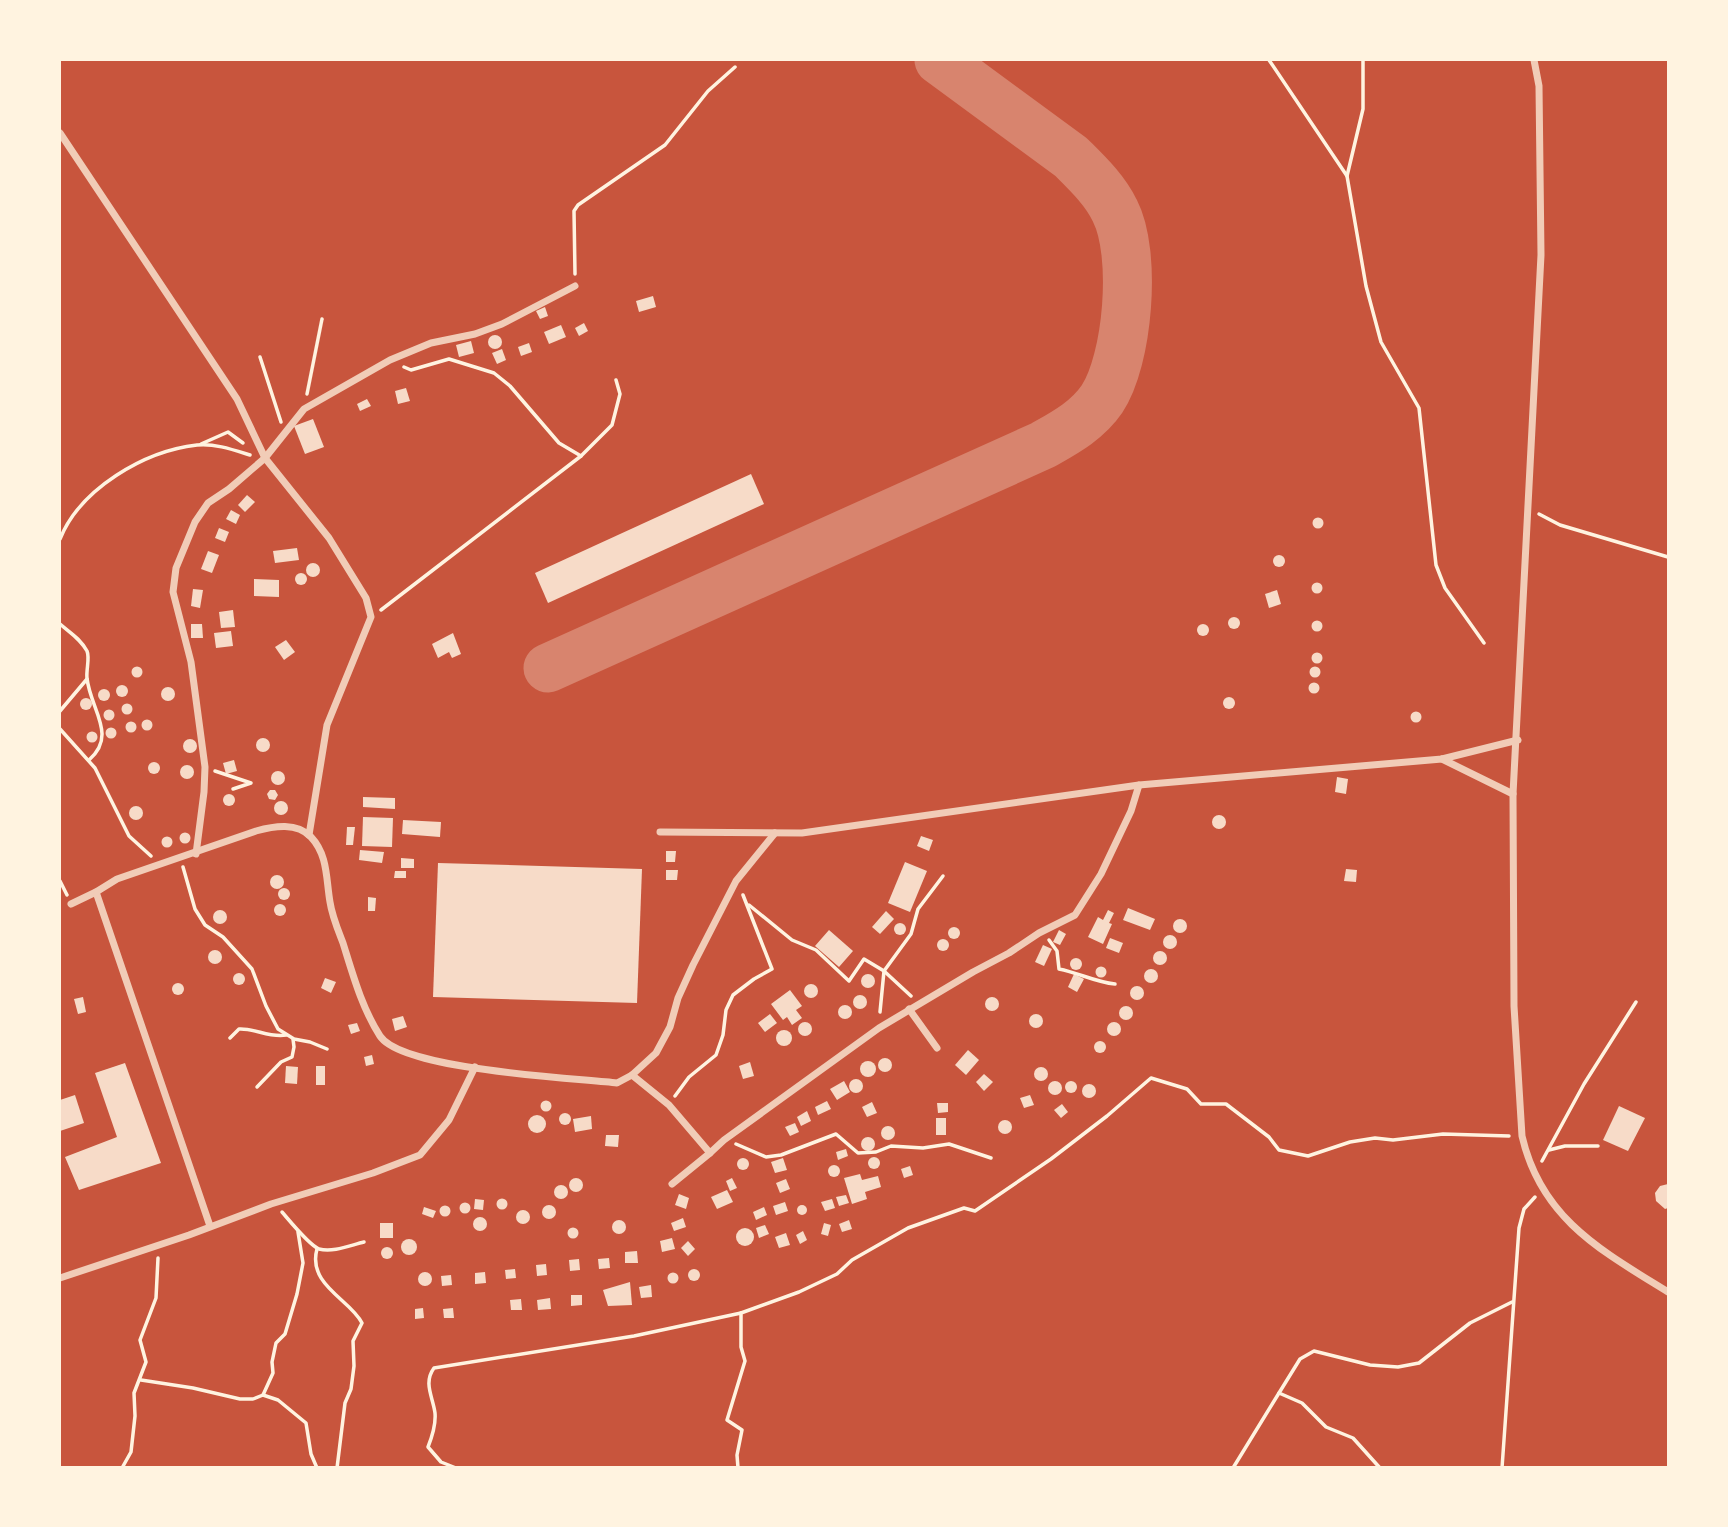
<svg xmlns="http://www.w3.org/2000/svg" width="1728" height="1527" font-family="'Fira Sans Condensed',sans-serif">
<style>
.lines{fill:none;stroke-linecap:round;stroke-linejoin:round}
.taxiway{stroke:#d8846e;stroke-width:49}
.building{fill:#f7dbc8}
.path{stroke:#fff3e0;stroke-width:3.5}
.minor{stroke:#f1ccb7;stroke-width:7}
</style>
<rect width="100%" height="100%" fill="#c8553d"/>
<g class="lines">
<path class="taxiway" d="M548 668 1043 445C1064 433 1087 421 1102 399 1128 360 1137 254 1115 211 1105 190 1087 173 1071 157L939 60"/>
</g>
<g class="building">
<path d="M653 296 656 307 639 312 636 301Z"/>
<path d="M545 307 548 316 540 319 536 311Z"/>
<path d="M584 323 588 331 579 336 575 328Z"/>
<path d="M561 325 566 337 549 344 544 332Z"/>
<circle cx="495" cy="342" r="7"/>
<path d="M471 341 474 353 459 357 456 345Z"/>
<path d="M529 343 532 352 521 356 518 347Z"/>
<path d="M502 349 506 360 497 364 492 353Z"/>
<path d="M406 388 410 401 398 404 395 391Z"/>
<path d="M367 399 371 406 360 411 357 404Z"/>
<path d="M313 419 324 447 305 454 294 426Z"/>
<path d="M751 474 764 504 548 603 535 573Z"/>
<path d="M247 495 255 502 245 512 238 505Z"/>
<path d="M231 510 240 515 236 524 226 519Z"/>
<circle cx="1318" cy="523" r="5.5"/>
<path d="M219 528 229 532 225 542 215 538Z"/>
<path d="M297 548 299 560 275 563 273 551Z"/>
<path d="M208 551 219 555 212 573 201 569Z"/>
<circle cx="1279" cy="561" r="6"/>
<circle cx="313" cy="570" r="7"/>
<circle cx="301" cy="579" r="6"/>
<path d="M254 579 279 580V597L254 596Z"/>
<circle cx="1317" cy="588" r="5.5"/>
<path d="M193 589 203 590 200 608 191 606Z"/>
<path d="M1277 590 1281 604 1269 608 1265 594Z"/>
<path d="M233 610 235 627 221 628 219 612Z"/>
<circle cx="1234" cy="623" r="6"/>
<circle cx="1317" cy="626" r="5.5"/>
<path d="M191 624H202L203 638H191Z"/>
<circle cx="1203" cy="630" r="6"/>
<path d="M231 631 233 646 216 648 214 633Z"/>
<path d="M453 633 461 654 452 658 449 652 438 658 432 644Z"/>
<path d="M286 640 295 652 284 660 275 647Z"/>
<circle cx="1317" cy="658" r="5.5"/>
<circle cx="1315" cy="672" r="5.5"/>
<circle cx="137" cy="672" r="5.5"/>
<circle cx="1314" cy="688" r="5.5"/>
<circle cx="122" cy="691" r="6"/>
<circle cx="168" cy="694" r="7"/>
<circle cx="104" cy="695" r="6"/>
<circle cx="1229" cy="703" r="6"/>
<circle cx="86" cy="704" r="6"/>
<circle cx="127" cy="709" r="5.5"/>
<circle cx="109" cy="715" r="5.5"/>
<circle cx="1416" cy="717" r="5.5"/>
<circle cx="147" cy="725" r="5.5"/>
<circle cx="131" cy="727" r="5.5"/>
<circle cx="111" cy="733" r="5.5"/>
<circle cx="92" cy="737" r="5.5"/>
<circle cx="263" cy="745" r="7"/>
<circle cx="190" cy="746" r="7"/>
<path d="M234 760 237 771 226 774 223 763Z"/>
<circle cx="154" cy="768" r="6"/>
<circle cx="187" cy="772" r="7"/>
<circle cx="278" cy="778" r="7"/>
<path d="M1337 777 1348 779 1346 794 1335 792Z"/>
<path d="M270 790H275L278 795 275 800 269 799 267 794Z"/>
<circle cx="229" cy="800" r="6"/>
<path d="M363 797 395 798V809L363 807Z"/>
<circle cx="281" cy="808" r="7"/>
<circle cx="136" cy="813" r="7"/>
<circle cx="1219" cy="822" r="7"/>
<path d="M363 817 393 818 392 847 362 846Z"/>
<path d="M403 820 441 822 440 837 402 834Z"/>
<path d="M347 827H355L353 845H346Z"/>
<circle cx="185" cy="838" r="5.5"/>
<path d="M921 836 933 840 929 851 917 846Z"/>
<circle cx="167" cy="842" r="5.5"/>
<path d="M360 850 384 852 382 863 359 860Z"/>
<path d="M666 851H676L675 862H666Z"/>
<path d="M401 858 414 859V868H401Z"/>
<path d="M905 862 927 871 910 912 888 903Z"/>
<path d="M438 863 642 869 637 1003 433 997Z"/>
<path d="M1346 869 1357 870 1356 882 1344 881Z"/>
<path d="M666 870H678L677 880H666Z"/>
<path d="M395 871H406V878H394Z"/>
<circle cx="277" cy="882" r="7"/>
<circle cx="284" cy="894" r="6"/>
<path d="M368 897 376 898 375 911H368Z"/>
<circle cx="280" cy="910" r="6"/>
<path d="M1128 908 1155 919 1150 930 1123 920Z"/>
<circle cx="220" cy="917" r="7"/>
<path d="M1108 910 1114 913 1109 923 1112 924 1103 944 1088 937 1098 917 1103 920Z"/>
<path d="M886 911 894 919 880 934 872 927Z"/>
<circle cx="1180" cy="926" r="7"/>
<circle cx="900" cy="929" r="6"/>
<circle cx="954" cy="933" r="6"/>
<path d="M829 930 853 951 839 967 815 946Z"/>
<path d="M1059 930 1066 934 1060 945 1053 942Z"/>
<circle cx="1170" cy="942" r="7"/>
<path d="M1110 938 1123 943 1119 953 1106 948Z"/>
<circle cx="943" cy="945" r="6"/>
<path d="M1043 945 1052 949 1044 966 1035 962Z"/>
<circle cx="215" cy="957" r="7"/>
<circle cx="1160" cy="958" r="7"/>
<circle cx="1076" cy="964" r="6"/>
<circle cx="1101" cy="972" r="5.5"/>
<circle cx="1151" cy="976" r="7"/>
<circle cx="239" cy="979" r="6"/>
<path d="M1074 974 1084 979 1077 992 1068 987Z"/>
<circle cx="868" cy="981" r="7"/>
<path d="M325 978 336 982 331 993 321 988Z"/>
<circle cx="178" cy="989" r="6"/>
<circle cx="811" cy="991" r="7"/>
<circle cx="1137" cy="993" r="7"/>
<path d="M790 990 802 1006 796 1010 802 1018 792 1025 787 1017 783 1020 771 1004Z"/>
<circle cx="860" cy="1002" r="7"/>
<circle cx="992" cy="1004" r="7"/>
<path d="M83 997 86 1012 78 1014 74 999Z"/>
<circle cx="845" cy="1012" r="7"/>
<circle cx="1126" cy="1013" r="7"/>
<path d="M770 1014 777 1023 765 1032 758 1023Z"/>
<circle cx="1036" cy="1021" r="7"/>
<path d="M403 1016 407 1027 395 1031 392 1019Z"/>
<circle cx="1114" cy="1029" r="7"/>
<circle cx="805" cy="1029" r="7"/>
<path d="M357 1023 360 1031 351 1034 348 1025Z"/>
<circle cx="784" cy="1038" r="8"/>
<circle cx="1100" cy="1047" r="6"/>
<path d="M968 1050 979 1060 966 1075 955 1065Z"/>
<path d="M372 1055 374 1064 366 1066 364 1057Z"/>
<circle cx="885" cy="1065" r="7"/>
<circle cx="868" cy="1069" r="8"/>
<path d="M750 1062 754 1076 743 1079 739 1066Z"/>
<path d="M125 1063 161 1163 79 1190 65 1157 117 1137 95 1073Z"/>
<path d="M286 1066 298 1067 297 1084 285 1083Z"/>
<rect x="316" y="1066" width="9" height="19"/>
<circle cx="1041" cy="1074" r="7"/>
<path d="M984 1074 993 1082 984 1091 976 1082Z"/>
<circle cx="856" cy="1086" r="7"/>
<path d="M844 1081 850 1092 837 1100 830 1089Z"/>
<circle cx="1071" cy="1087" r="6"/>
<circle cx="1055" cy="1088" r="7"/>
<circle cx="1089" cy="1091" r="7"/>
<path d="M75 1095 84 1123 60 1131V1100Z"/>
<path d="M1030 1095 1034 1105 1024 1108 1020 1098Z"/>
<circle cx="546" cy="1106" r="5.5"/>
<path d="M827 1101 831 1109 818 1115 815 1107Z"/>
<path d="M872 1102 877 1113 867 1117 862 1107Z"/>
<path d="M937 1103H948V1112L938 1113Z"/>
<path d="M1062 1104 1068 1112 1061 1118 1054 1110Z"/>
<path d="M1619 1106 1645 1118 1628 1151 1603 1140Z"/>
<path d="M807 1111 811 1121 801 1126 797 1117Z"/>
<circle cx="565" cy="1119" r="6"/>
<circle cx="537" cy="1124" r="9"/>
<path d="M591 1116 592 1129 575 1132 573 1119Z"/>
<rect x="936" y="1118" width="10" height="17"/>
<circle cx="1005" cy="1127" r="7"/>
<path d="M795 1123 799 1132 790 1136 785 1127Z"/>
<circle cx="888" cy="1133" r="7"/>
<path d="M606 1135H619L618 1147 605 1146Z"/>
<circle cx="868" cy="1144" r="7"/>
<path d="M846 1149 848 1156 838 1160 836 1152Z"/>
<circle cx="874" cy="1163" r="6"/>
<circle cx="743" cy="1164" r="6"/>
<path d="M783 1158 787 1170 775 1173 771 1162Z"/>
<circle cx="834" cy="1171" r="6"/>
<path d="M910 1166 913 1175 904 1178 901 1169Z"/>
<path d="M860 1174 862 1180 878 1176 881 1187 865 1192 867 1199 852 1204 844 1178Z"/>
<path d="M732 1178 737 1188 730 1191 726 1181Z"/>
<circle cx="576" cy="1185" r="7"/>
<path d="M786 1179 790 1189 780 1193 776 1183Z"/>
<path d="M1668 1184V1208L1665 1209 1656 1201 1655 1193 1660 1186Z"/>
<circle cx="561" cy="1192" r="7"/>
<path d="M727 1190 733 1202 717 1209 711 1197Z"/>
<path d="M679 1194 689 1198 686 1209 675 1205Z"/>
<path d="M846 1195 849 1203 839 1206 836 1197Z"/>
<circle cx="502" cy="1204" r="5.5"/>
<path d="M475 1199 484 1200 483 1210 474 1209Z"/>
<path d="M832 1199 835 1208 825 1211 821 1202Z"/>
<path d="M785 1202 788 1211 776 1215 773 1206Z"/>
<circle cx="465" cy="1208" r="5.5"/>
<circle cx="802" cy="1210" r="5"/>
<circle cx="445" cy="1211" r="5.5"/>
<circle cx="549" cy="1212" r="7"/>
<path d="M424 1207 436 1211 433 1218 422 1214Z"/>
<path d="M764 1207 767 1215 756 1220 753 1212Z"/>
<circle cx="523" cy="1217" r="7"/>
<circle cx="480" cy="1224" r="7"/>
<path d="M683 1218 686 1227 674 1231 671 1223Z"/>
<path d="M849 1220 852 1229 842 1232 839 1224Z"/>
<circle cx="619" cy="1227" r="7"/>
<rect x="380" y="1223" width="13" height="15"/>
<path d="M824 1223 831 1225 828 1236 821 1234Z"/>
<path d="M765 1225 769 1234 759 1238 756 1228Z"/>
<circle cx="573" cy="1233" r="5.5"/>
<circle cx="745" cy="1237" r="9"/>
<path d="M803 1231 807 1240 800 1244 796 1235Z"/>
<path d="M786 1233 790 1245 779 1248 775 1237Z"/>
<path d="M672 1238 675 1249 662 1252 660 1241Z"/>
<circle cx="409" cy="1247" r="8"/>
<path d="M688 1241 695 1249 688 1256 681 1248Z"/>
<circle cx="387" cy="1253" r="6"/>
<path d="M637 1251 638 1263H625V1252Z"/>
<path d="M609 1258 610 1268 599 1269 598 1259Z"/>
<path d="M579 1259 580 1270 570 1271 569 1260Z"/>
<path d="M546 1264 547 1275 537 1276 536 1265Z"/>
<path d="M515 1269 516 1278 506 1279 505 1270Z"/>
<circle cx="694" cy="1275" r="6"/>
<circle cx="425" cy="1279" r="7"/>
<path d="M485 1272 486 1283 475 1284V1273Z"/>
<circle cx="673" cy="1278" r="5.5"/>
<path d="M451 1275 452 1285 442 1286 441 1276Z"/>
<path d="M630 1282 632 1305 608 1306 603 1290Z"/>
<path d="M651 1285 652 1297 641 1298 639 1287Z"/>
<path d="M571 1295H582V1305L571 1306Z"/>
<path d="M550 1298 551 1309 538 1310 537 1300Z"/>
<path d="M521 1299 522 1310H511L510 1300Z"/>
<path d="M423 1308 424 1318 415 1319V1309Z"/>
<path d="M453 1308 454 1318H444L443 1309Z"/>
</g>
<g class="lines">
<g class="path">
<path d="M1269 60 1347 176"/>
<path d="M1363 60V109L1347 176 1366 286 1381 342 1419 408 1436 565 1445 588 1484 643"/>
<path d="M575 274 574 211 578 205 665 145 708 91 735 67"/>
<path d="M260 357 281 422"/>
<path d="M404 367 411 370 449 359 494 373 510 386 559 443 581 456"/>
<path d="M307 394 322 319"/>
<path d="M201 444 228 432 243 443"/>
<path d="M1539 514 1560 525 1668 557"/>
<path d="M60 539C80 489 144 451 197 445 214 443 234 450 250 455"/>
<path d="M381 610 581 456 612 425 620 394 616 380"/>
<path d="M60 624C69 632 80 638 87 651 90 658 86 670 87 678 90 709 118 735 89 760"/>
<path d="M60 711 87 679"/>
<path d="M60 729 95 768 129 836 151 856"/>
<path d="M215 771 251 783 233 789"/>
<path d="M183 867 195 909 205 925 223 937 252 969 266 1006 278 1029 294 1039 310 1042 327 1049"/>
<path d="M60 881 67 895"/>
<path d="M749 905 792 940 816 950 849 981 864 959 884 971 911 996"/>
<path d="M1049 940 1057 951 1059 969C1079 973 1095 982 1115 984"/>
<path d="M880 1012 884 971 911 934 918 909 943 876"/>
<path d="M230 1038 239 1029C255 1028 269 1038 286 1035"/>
<path d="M257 1087 281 1062 292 1057 294 1047 293 1039"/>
<path d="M675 1096 689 1077 716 1055 723 1035 726 1010 733 995 754 979 772 969 743 895"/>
<path d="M736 1144 766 1157 781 1155 836 1134 858 1153 876 1152 891 1146 923 1148 949 1144 991 1158"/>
<path d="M1549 1150 1565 1146H1598"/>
<path d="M1542 1161 1584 1084 1636 1002"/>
<path d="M282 1212C289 1220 309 1245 319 1249 333 1253 351 1245 364 1242"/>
<path d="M317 1249C307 1285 351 1300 362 1323L353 1341 354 1366 351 1389 345 1403 337 1468"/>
<path d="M141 1380 193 1388 240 1399H253L263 1395 278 1400 306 1423 311 1454 317 1468"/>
<path d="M263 1395 273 1373 272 1362 276 1343 285 1334 297 1294 303 1263 298 1232"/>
<path d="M122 1468 131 1452 135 1416 134 1393 146 1362 140 1340 156 1298 158 1258"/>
<path d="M456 1468 441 1462 428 1447C432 1437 436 1424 435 1413 433 1397 423 1383 434 1368L634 1336 741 1313"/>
<path d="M738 1468 737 1455 742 1430 727 1420 745 1361 741 1347V1313L799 1292 837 1274 852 1260 908 1228 964 1208 975 1211 1051 1159 1107 1116 1151 1078 1187 1089 1201 1104H1226L1269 1137 1279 1150 1308 1156 1350 1142 1375 1138 1393 1140 1443 1134 1509 1136"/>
<path d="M1233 1468 1279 1393"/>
<path d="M1380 1468 1353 1438 1326 1427 1302 1403 1279 1393 1300 1359 1314 1351 1370 1365 1398 1367 1419 1363 1470 1323 1512 1302"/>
<path d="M1502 1468 1519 1228 1524 1209 1535 1197"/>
</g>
<g class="minor">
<path d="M1534 60 1539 86 1541 255 1513 794 1514 1006 1522 1136C1541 1219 1602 1251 1668 1292"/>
<path d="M60 133 237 399 265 458 329 538 366 598 371 617 327 725 309 835"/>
<path d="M1442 759 1513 794"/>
<path d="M660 832 802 833 1139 785 1442 759 1518 740"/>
<path d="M196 854 204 792 205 767 191 662 173 592 176 568 195 522 208 503 229 489 265 458 304 409 390 360 431 343 475 334 502 324 575 286"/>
<path d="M96 892 210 1226"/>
<path d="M71 904 96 892 117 879 256 831C274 826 297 822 311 837 328 855 326 879 330 902 332 916 338 930 343 943 353 975 362 1008 380 1036 402 1070 574 1078 617 1083L632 1075 656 1053 670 1027 678 998 693 965 736 881 775 833"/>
<path d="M909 1009 937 1048"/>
<path d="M632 1075 669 1105 710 1153 724 1140 879 1028 973 972 1009 953 1039 933 1075 915 1101 874 1131 811 1139 785"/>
<path d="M672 1184 710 1153"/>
<path d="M60 1278 189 1235 271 1204 373 1173 420 1155 449 1120 475 1067"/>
</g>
</g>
<rect width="1728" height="1527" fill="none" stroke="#fff3e0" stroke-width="122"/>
</svg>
